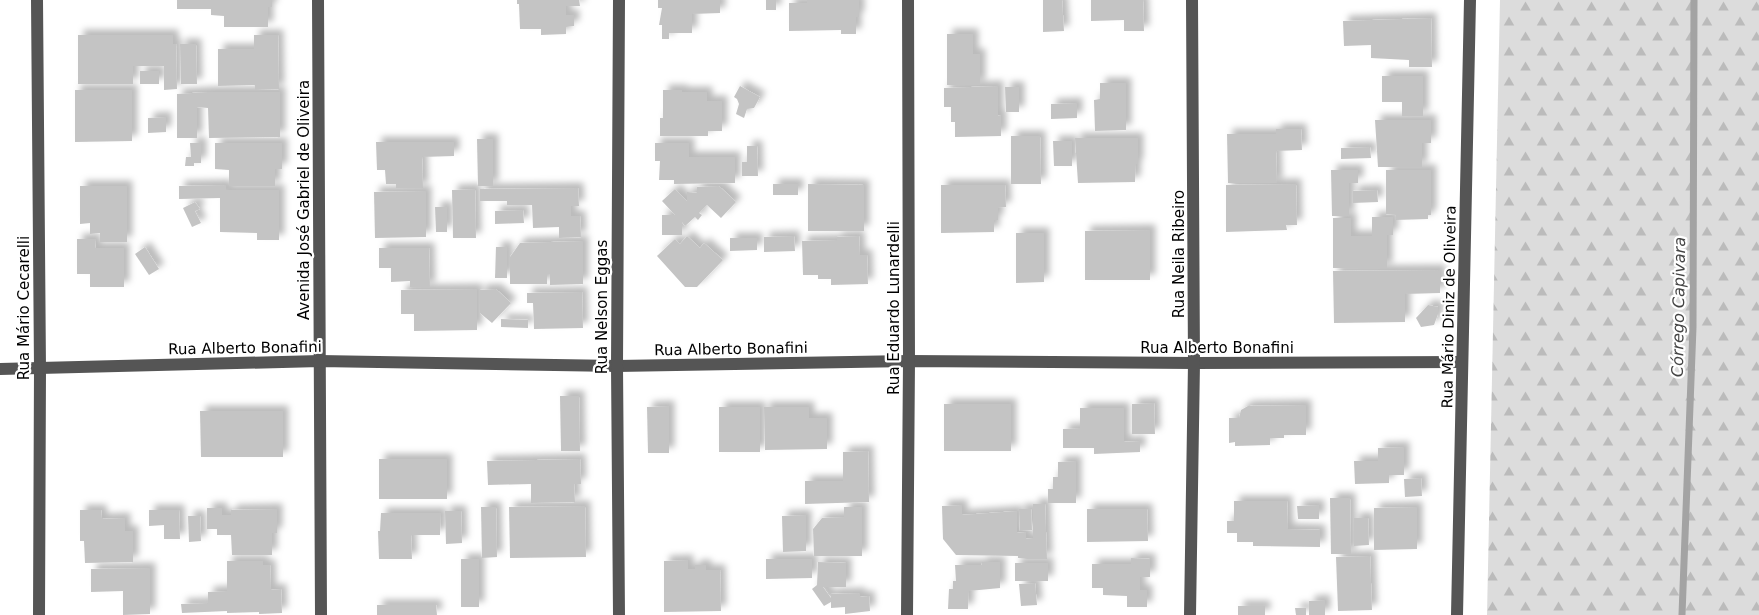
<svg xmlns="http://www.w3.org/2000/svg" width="1759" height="615" font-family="'DejaVu Sans',sans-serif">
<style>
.forest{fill:url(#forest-firs)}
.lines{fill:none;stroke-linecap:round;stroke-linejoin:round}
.stream{stroke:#a3a3a3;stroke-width:7}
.building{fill:#c4c4c4;filter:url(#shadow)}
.street{stroke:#555;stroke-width:12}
.labels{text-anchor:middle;stroke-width:4.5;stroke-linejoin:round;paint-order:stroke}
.street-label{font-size:15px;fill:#000;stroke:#fff}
.water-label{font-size:16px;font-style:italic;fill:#444;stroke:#fff}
</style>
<defs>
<pattern id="forest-firs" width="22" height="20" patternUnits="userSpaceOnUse" patternTransform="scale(1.5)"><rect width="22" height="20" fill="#dcdcdc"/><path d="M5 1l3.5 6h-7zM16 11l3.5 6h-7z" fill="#bbb"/></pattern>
<filter id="shadow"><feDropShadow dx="5.5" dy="-5.5" stdDeviation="3" flood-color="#0004"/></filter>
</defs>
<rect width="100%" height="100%" fill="#fff"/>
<path class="forest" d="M1500 0H1759V615H1487Z"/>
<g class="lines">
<path class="stream" d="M1682 615 1693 327 1694 0"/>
</g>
<g class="building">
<path d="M177 0H272V7H268V27H224V16L211 15V9H177Z"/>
<path d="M517 0H579L580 6H566V15H574V26L566 27V34L541 35V29H520L519 4H517Z"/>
<path d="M658 0H720V13L692 14V33H669V39H662V25H659L662 8H658Z"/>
<rect x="766" y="0" width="10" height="10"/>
<path d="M807 0H859V17H856V34H841V30L789 31V3H807Z"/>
<path d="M1043 0H1062L1064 31 1043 32Z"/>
<path d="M1091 0H1143L1144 31H1124V20L1091 21Z"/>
<path d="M1431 18 1432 67H1409V60L1371 58V45L1344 46 1343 21Z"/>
<path d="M947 34H973V54H980V85H947Z"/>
<path d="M78 35H173V44H176L177 89 164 90V66H133V84H78Z"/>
<path d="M254 35H278L279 89 255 90V85L218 86V49H254Z"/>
<path d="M180 44H196L197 84H181Z"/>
<rect x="140" y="71" width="19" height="13"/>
<path d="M1382 76H1423V116H1402V102H1382Z"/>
<path d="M1100 83H1126V130L1095 131 1094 100 1100 99Z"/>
<path d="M740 86 760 97 754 108 747 109 744 118 736 114 739 104 737 99 734 97Z"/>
<path d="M998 86V116L1001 115V136L955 137V122H951V107H944V88Z"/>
<path d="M1005 87H1019V112H1006Z"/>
<path d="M75 90H132V141L75 142Z"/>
<path d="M663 90H682V92H707V101H722V131H708V136H660V118H663Z"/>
<path d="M208 92H280V137L209 138 208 108 197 107V138H177V94Z"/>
<path d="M1077 103V118L1051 119V104Z"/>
<path d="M166 117V132L148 133V118Z"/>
<path d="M1375 120H1431V143H1422V167H1378Z"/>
<path d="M1276 129H1301L1302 150 1276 151 1277 183H1228L1227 134H1276Z"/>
<path d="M1011 136H1040L1041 184H1011Z"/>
<path d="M1075 138H1138V164H1136L1135 182 1078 183Z"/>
<path d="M477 139H493V186H478Z"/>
<path d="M1053 141H1072V166H1054Z"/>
<path d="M376 142H454V156L422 157 423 188H396V184H386L385 170H377Z"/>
<path d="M190 143H201V163H194V166H185L186 157H191Z"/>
<path d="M215 143H282V169H275V186H229V170L215 169Z"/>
<path d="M655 143H689V157H735V183L674 184V180H659L660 161H655Z"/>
<path d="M747 146H757L758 176H742V162H747Z"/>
<path d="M1370 147 1371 158 1341 159V148Z"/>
<path d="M1331 170H1358V183H1349V216H1332Z"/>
<path d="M1386 170H1431V215H1428V219L1396 220V215L1386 214Z"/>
<rect x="773" y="184" width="25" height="11"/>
<path d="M808 184 864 185V231H808Z"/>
<path d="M1296 184 1297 225H1286L1287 230 1226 232V185Z"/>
<path d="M226 185V190H279V240H257V233L220 232V198L179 199V186Z"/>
<path d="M941 185H1005L1006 207 998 208V220H994V232L941 233Z"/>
<path d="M80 186H127V242H100V233L90 234V223L80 224Z"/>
<path d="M719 186 736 202 721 218 707 205 699 213 702 215 698 220 695 217 685 226 682 222V235H662V215H675L662 201 675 189 687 201V192L697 193V187Z"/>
<path d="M578 188 579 206H571V216H580L581 237 559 238V227L533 228 532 205H507V201H480V189Z"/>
<path d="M475 189 476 238H453L452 190Z"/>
<path d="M1377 190 1378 202 1353 203V191Z"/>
<path d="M426 191V237L375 238 374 192Z"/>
<path d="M195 202 200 209 195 211 201 223 192 227 183 208Z"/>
<path d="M435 207H447V232H436Z"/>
<path d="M523 210 524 223 495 224V211Z"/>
<path d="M1372 217H1393V235H1387V268H1333V218H1351V236H1372Z"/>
<path d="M1150 230V280H1085V231Z"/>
<path d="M1016 233H1044V282L1016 283Z"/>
<path d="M687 236 700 248 704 243 723 260 697 287H685L657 256 675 239 680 244Z"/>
<path d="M794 236 795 251 764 252V237Z"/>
<path d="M859 236 860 255H867L868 284 831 285V279H818V275H803L802 241 837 240V237Z"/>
<path d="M730 238H757V250L730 251Z"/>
<path d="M77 239H96L95 248H124V287H90V274H77Z"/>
<path d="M583 241V284L550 285V274H547V284H510V257L520 243Z"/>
<path d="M145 247 159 269 149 275 135 254Z"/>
<path d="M496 247H507V278H495Z"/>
<path d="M379 248H429L430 287H410V281L391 282V268H379Z"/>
<path d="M1440 270V293L1405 294V322L1334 323 1333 271Z"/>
<path d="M477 289V330L414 331V314H401V290Z"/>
<path d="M496 289 511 303 492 323 480 313V290Z"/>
<path d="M582 292 583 328 534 329 533 303H527V293Z"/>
<path d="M1428 305 1438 307V314L1434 325 1421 327 1416 318Z"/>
<path d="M501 319 528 320V328L501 327Z"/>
<path d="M560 396H579L580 451H561Z"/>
<path d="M1154 403 1155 434H1132V404Z"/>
<rect x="944" y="404" width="67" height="47"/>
<path d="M1306 405V435H1284V438H1270V445L1235 446V442L1229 443V418H1239L1241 410 1248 406Z"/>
<path d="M669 406V453H648L647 407Z"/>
<rect x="719" y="407" width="41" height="45"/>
<path d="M764 407H809V418H827V449L765 450Z"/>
<path d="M1080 408H1124V442L1140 441V452L1094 454V448H1063V429L1080 428Z"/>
<path d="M200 411H283V457H201Z"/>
<path d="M1404 447V475H1389V483L1355 484 1354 461H1378V448Z"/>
<path d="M868 451 869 502 805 504V481H843V452Z"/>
<rect x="379" y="459" width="68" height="40"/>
<path d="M580 459 581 484H574L575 502 531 503V484L488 485 487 461Z"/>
<path d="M1076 461V503H1048V489H1053V477H1058V462Z"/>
<path d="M1421 478 1422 496 1405 497 1404 479Z"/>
<path d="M1330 498H1350L1351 554H1331Z"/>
<path d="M1234 501H1287L1288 529 1320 530V547L1253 546V542H1237V533H1227V521H1234Z"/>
<path d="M1033 504H1045L1047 559H1027L1018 558V556L956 555 943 539 942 506 962 505V515L1017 511V533L1026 532V539L1033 538Z"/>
<path d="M1319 505V519H1298L1297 506Z"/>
<path d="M585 506 586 557 510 558 509 507Z"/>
<path d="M481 507H496L497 557 482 558Z"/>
<path d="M844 507H862V556H814L813 529 822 518 844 517Z"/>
<path d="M1417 507V549L1374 550V508Z"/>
<path d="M207 508H222V515H231V510L277 509V533H272V555H232L231 535H217V529H207Z"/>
<path d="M1019 509H1031L1032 530 1020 531Z"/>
<path d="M1087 509H1147L1148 541 1087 542Z"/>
<path d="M80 510H101L102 519 125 518V531H133V562L85 563 84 541H80Z"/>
<path d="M149 510H179L180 539H164V525L149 526Z"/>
<path d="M445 511H461L462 543 446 544Z"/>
<path d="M381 513H441L440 535H411L412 559H379L378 531H380Z"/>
<path d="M806 515V551L783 552 782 516Z"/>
<path d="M188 516H200L201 541 189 542Z"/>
<path d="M1354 518H1368L1369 545 1354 546Z"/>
<path d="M1370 556 1372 610 1338 611 1336 557Z"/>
<path d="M1131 558 1150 559V577H1140V590H1147V607H1127V596L1103 595V588H1092V564H1131Z"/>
<rect x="461" y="559" width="18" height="48"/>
<path d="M766 559H812V578L766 579Z"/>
<path d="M688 560V569H695V565H706V570H720L721 611 664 612V561Z"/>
<path d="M227 561H263V565H270L271 590 281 589 282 613 259 614V612L227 613V611L182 613 181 604 208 603V592L227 591Z"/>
<path d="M818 562 846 563V587H823L831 598V594L860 593V597L869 596 870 611 845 614V607L831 608V602L824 606 812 589 817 585Z"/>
<path d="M981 562H1000V588L969 591 968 609H948L949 589H953V581H956L955 565H982Z"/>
<rect x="1015" y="563" width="33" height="18"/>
<path d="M150 568V614L123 615V591L91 592V569Z"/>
<path d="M1035 583 1037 605 1021 606 1019 584Z"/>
<path d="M1325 600V615H1309V601Z"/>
<path d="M377 605H436L437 615H377Z"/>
<rect x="1238" y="606" width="27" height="9"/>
<path d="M1295 608H1306V615H1296Z"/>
</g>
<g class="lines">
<g class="street">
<path d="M37 0 40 369 39 615"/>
<path d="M318 0 321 615"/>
<path d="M0 369 320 361 617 366 909 361 1194 363 1462 362"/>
<path d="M619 615 617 366 619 0"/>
<path d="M907 615 909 361 908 0"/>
<path d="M1190 615 1194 363 1192 0"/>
<path d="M1457 615 1470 0"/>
</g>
</g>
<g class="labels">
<g class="street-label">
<text transform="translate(304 200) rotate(-90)" y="5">Avenida José Gabriel de Oliveira</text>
<text transform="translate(1179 254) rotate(-90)" y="5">Rua Neila Ribeiro</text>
<text transform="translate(602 307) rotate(-90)" y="5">Rua Nelson Eggas</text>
<text transform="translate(1449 307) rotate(-89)" y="5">Rua Mário Diniz de Oliveira</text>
<text transform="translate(24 308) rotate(-90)" y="5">Rua Mário Cecarelli</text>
<text transform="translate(894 308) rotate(-90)" y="5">Rua Eduardo Lunardelli</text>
<text transform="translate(245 348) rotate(-1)" y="5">Rua Alberto Bonafini</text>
<text x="1217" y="353">Rua Alberto Bonafini</text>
<text transform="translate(731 349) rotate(-1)" y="5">Rua Alberto Bonafini</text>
</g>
<g class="water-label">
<text transform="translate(1678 307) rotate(-89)" y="6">Córrego Capivara</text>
</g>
</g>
</svg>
